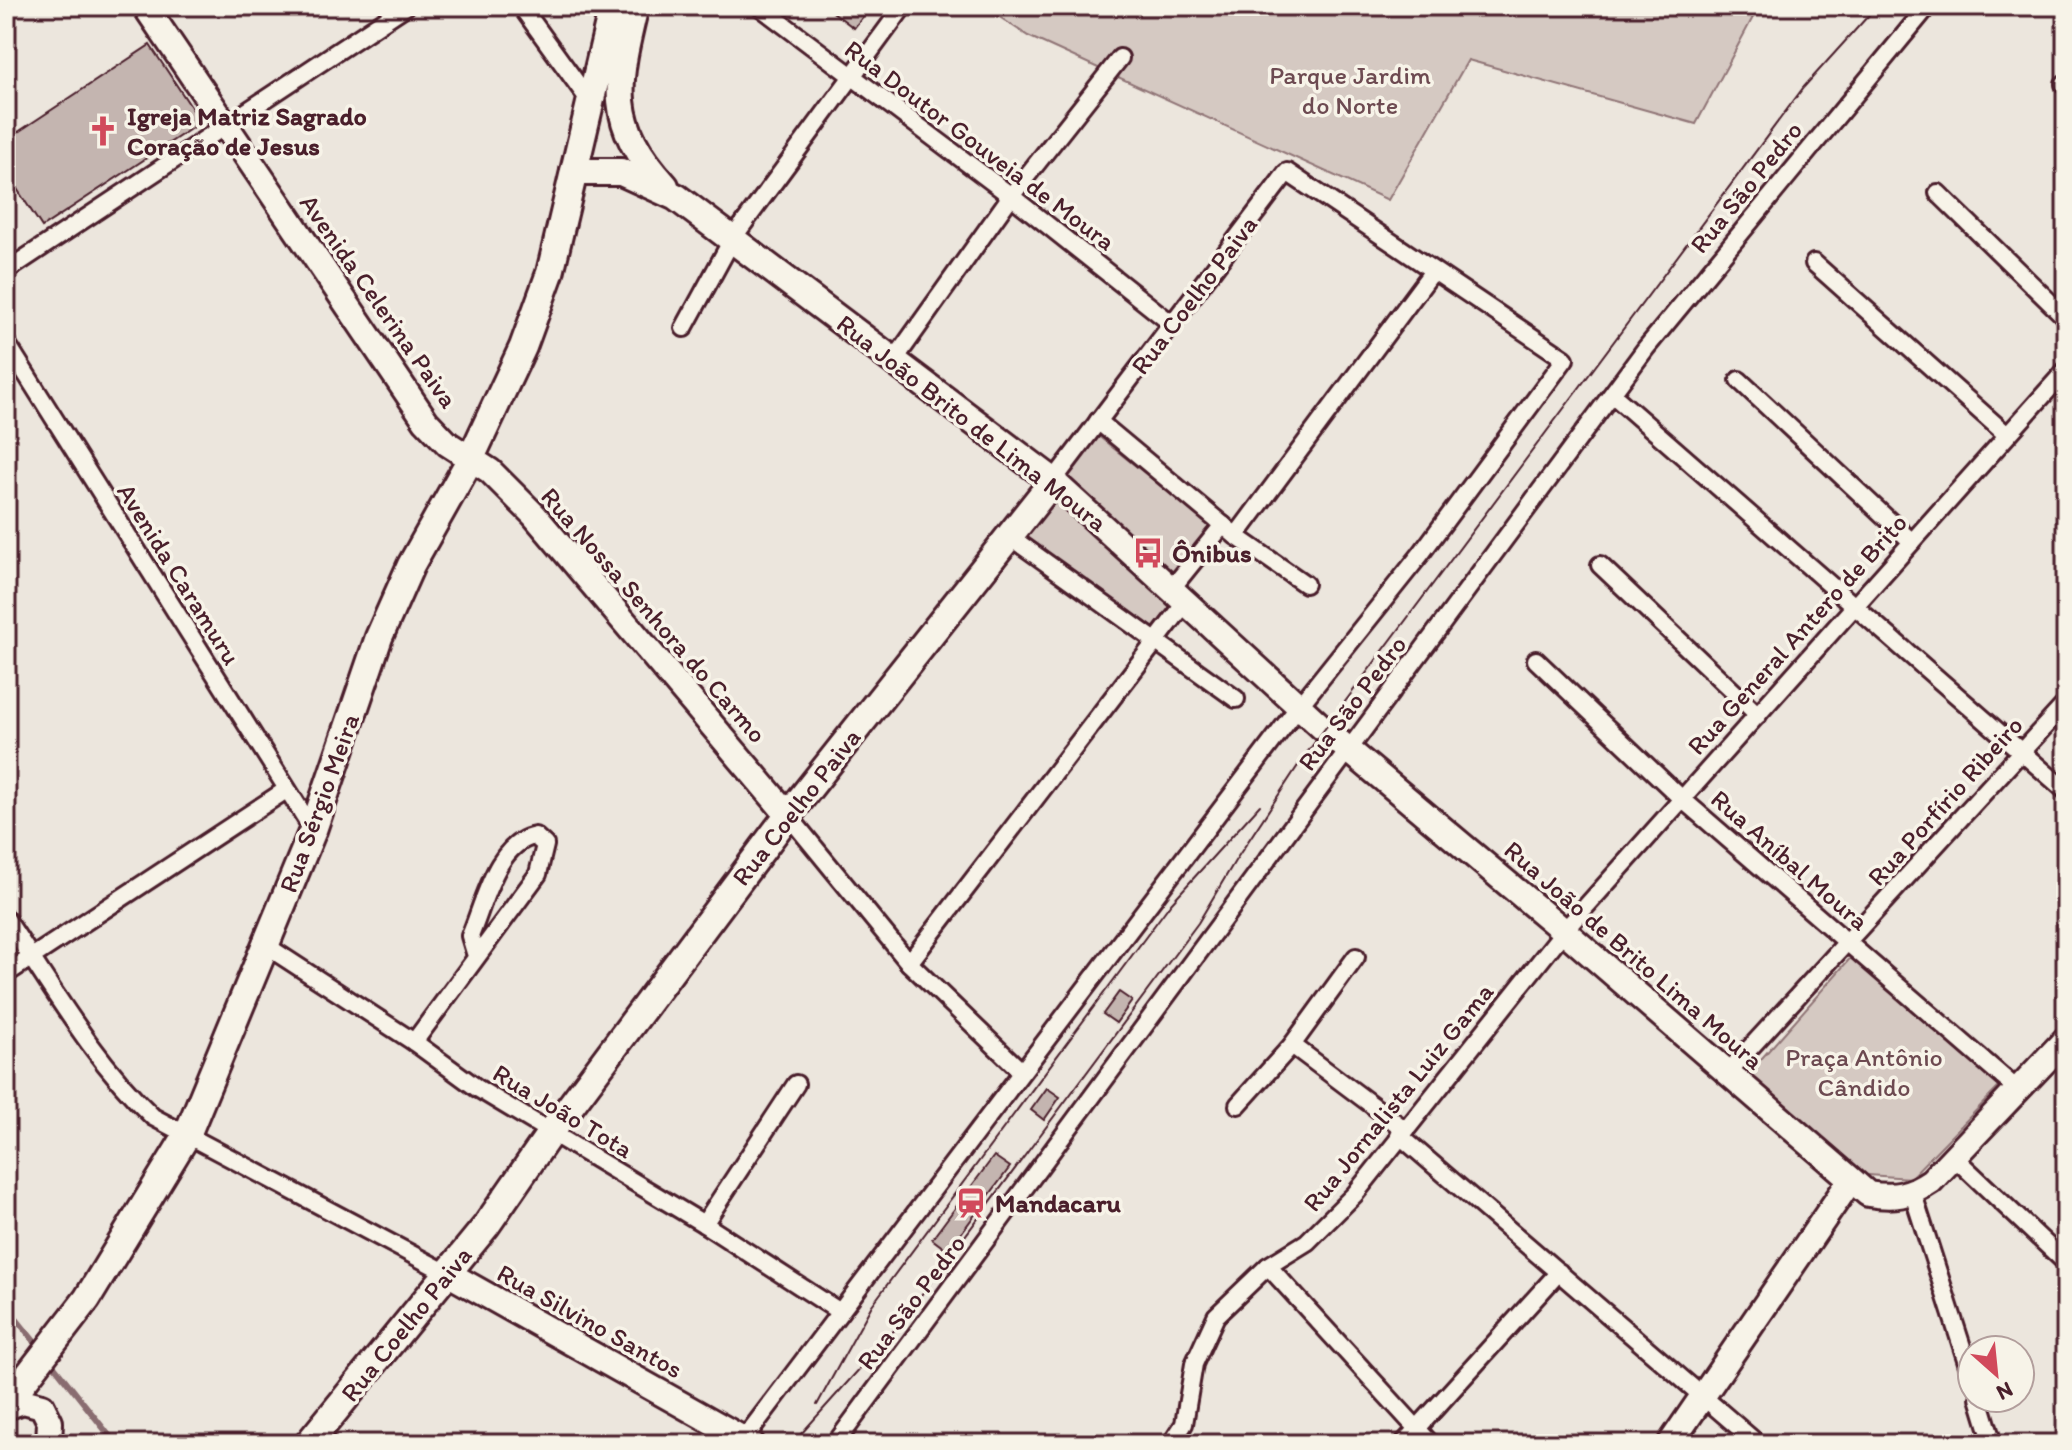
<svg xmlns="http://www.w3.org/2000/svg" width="2072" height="1450" font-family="Itim,sans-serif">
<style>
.green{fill:#d5c9c2;stroke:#907476;stroke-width:2}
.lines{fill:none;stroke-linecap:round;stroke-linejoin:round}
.stream{stroke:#896c6f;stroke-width:6}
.building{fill:#c4b5b0;stroke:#4a1f2b;stroke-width:2}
.street-casing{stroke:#4a1f2b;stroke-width:22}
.secondary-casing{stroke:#4a1f2b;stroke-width:30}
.primary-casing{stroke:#4a1f2b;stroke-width:32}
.street{stroke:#f7f3e8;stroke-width:16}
.secondary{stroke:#f7f3e8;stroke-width:24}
.primary{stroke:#f7f3e8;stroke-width:26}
.tram{stroke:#4a1f2b;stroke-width:2}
.labels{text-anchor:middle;stroke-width:7;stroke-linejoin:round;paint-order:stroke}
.park-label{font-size:26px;fill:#6d4a51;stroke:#f7f3e8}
.poi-label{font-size:26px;font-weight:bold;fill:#4a1f2b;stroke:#f7f3e8;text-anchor:start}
.street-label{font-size:26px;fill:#4a1f2b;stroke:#f7f3e8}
</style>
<rect width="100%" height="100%" fill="#ece6dd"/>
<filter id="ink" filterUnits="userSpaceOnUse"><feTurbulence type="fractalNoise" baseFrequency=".0125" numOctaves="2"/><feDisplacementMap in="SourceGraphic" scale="16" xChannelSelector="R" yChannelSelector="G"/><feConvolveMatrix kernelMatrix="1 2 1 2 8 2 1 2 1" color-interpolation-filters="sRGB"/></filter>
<g filter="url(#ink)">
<g class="green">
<path d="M983 6H1759L1696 124 1468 60 1388 200 1028 36Z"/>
<path d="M1097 435 1221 534 1181 583 1065 480Z"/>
<path d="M1053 495 1176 601 1149 633 1018 534Z"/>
<path d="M1854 954 2001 1085 1910 1178 1854 1174 1747 1075Z"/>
</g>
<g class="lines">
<g class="stream">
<path d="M6 1306 34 1341"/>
<path d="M55 1367 116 1444"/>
</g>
</g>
<g class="building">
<path d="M825 6H871L854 28Z"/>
<path d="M150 45 201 122 42 227 6 172V140Z"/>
<path d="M1119 992 1132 1001 1116 1023 1103 1014Z"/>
<path d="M1047 1088 1060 1097 1044 1120 1031 1110Z"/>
<path d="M994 1156 1010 1167 948 1251 932 1239Z"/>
</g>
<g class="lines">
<g class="street-casing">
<g id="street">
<path d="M521 6 591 103"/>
<path d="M759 6 1011 196 1172 324"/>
<path d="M2064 84 2066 86"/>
<path d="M1938 193 2066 318"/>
<path d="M1814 263 2007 435"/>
<path d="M6 271 406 6"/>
<path d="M684 328 733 238 903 7"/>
<path d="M6 342 313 830"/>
<path d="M895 359 1011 196 1120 58"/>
<path d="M1739 380 1911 541"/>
<path d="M1613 395 2066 791"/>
<path d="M1098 421 1236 536 1305 584"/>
<path d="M1009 536 1236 699"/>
<path d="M1236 536 1433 271"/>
<path d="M1600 565 1758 715"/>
<path d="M1172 588 1223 525"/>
<path d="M1536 660 1682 799 2019 1091"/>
<path d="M788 815 909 963 1021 1071"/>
<path d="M6 919C51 986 94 1061 153 1117L449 1274"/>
<path d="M265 945 414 1042 477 1088 704 1224 840 1312"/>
<path d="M909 963 1186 602"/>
<path d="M6 974 286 790"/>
<path d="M414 1042 538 874 545 845 535 836C496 843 484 904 470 936L476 956"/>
<path d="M1292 1045 1404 1129"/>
<path d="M1728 1072 2066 703"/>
<path d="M1238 1105 1292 1045 1356 957"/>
<path d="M1399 1135 1758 1444"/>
<path d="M1956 1159 2066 1263"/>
<path d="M1913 1194 1972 1378"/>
<path d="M704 1224 796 1084"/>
<path d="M1268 1266 1431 1444"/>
<path d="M1979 1398 1993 1444"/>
<path d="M744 1439 1300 705 1420 555 1565 359 1287 172 1053 481"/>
<path d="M835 1444 1646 348 1928 6"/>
<path d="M1171 1444 1184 1424 1194 1364 1216 1316 1268 1266 1307 1242 1355 1194 1564 931 2066 370"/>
<path d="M1403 1444 1559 1272"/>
</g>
</g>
<g class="secondary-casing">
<g id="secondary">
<path d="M145 6 426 421 448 444 490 471 534 515 788 815"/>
<path d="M1053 481 1325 730 1564 931 1868 1194C1894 1198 1909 1196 1931 1181L2066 1039"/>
<path d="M449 1274 752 1444"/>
<path d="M6 1407 23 1401 42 1406 50 1422 49 1444"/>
<path d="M1670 1444 1850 1181"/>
</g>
</g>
<g class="primary-casing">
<g id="primary">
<path d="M635 6C616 84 607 123 665 186"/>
<path d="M6 1404 87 1299 187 1135 313 830 379 637 411 565 470 460 523 347 550 273 613 6"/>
<path d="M308 1444 486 1226 551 1132 788 815 1053 481 676 197 621 172H574"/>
</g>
</g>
<use href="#street" class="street"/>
<use href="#secondary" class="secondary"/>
<use href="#primary" class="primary"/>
<g class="tram">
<path d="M817 1405 872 1305 1171 903 1260 805"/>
<path d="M792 1444 898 1326 1198 923 1235 861 1303 758 1803 88 1877 6"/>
</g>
</g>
</g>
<defs>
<g id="church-bare" transform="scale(2.4)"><path d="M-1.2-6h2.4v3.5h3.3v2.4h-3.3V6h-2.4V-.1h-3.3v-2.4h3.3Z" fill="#d1495b" stroke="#f7f3e8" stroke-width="2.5" paint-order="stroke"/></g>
<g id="bus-bare" transform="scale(2.4)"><path d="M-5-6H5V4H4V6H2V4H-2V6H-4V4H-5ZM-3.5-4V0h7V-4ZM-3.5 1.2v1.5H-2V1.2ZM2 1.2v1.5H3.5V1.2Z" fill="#d1495b" stroke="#f7f3e8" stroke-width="2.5" paint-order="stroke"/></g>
<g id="station-bare" transform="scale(2.4)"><path d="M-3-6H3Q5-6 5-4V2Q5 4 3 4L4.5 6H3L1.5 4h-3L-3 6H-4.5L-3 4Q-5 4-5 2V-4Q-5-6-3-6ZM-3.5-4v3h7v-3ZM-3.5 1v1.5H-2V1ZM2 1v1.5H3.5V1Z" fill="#d1495b" stroke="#f7f3e8" stroke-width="2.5" paint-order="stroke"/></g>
</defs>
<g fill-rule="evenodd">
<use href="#church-bare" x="103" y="131"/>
<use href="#bus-bare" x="1148" y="553"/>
<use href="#station-bare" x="971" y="1203"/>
</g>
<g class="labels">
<g class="park-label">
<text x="1350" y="84">Parque Jardim<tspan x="1350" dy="30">do Norte</tspan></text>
<text x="1864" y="1066">Praça Antônio<tspan x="1864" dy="30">Cândido</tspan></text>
</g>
<g class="poi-label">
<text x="127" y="125">Igreja Matriz Sagrado<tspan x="127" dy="30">Coração de Jesus</tspan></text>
<text x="1172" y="562">Ônibus</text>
<text x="995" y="1212">Mandacaru</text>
</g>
<g class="street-label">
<text transform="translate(980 145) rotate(37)" y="9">Rua Doutor Gouveia de Moura</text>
<text transform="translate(1746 187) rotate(-51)" y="9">Rua São Pedro</text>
<text transform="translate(1194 295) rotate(-53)" y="9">Rua Coelho Paiva</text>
<text transform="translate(379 301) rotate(55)" y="9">Avenida Celerina Paiva</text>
<text transform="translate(972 423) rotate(38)" y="9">Rua João Brito de Lima Moura</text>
<text transform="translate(179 574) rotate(58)" y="9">Avenida Caramuru</text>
<text transform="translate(654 615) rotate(49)" y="9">Rua Nossa Senhora do Carmo</text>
<text transform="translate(1797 634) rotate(-48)" y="9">Rua General Antero de Brito</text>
<text transform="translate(1352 703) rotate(-53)" y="9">Rua São Pedro</text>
<text transform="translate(1945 801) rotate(-48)" y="9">Rua Porfírio Ribeiro</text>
<text transform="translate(319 803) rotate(-70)" y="9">Rua Sérgio Meira</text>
<text transform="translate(796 807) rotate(-52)" y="9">Rua Coelho Paiva</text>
<text transform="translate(1790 860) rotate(41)" y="9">Rua Aníbal Moura</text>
<text transform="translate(1634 955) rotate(41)" y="9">Rua João de Brito Lima Moura</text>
<text transform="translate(1398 1097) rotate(-51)" y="9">Rua Jornalista Luiz Gama</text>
<text transform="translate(563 1111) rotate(31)" y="9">Rua João Tota</text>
<text transform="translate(911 1302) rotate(-53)" y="9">Rua São Pedro</text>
<text transform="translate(590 1321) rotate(29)" y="9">Rua Silvino Santos</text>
<text transform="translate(406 1324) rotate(-51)" y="9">Rua Coelho Paiva</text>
</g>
</g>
<rect width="2072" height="1450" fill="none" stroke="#f7f3e8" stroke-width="32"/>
<rect x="16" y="16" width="2040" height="1418" fill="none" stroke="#4a1f2b" stroke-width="3" filter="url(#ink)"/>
<g transform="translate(1996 1374) rotate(153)"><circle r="38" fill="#f7f3e8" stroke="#b29e9c" stroke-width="2"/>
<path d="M0-6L14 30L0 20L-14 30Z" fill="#d1495b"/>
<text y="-12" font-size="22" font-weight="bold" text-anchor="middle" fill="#4a1f2b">N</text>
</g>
</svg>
